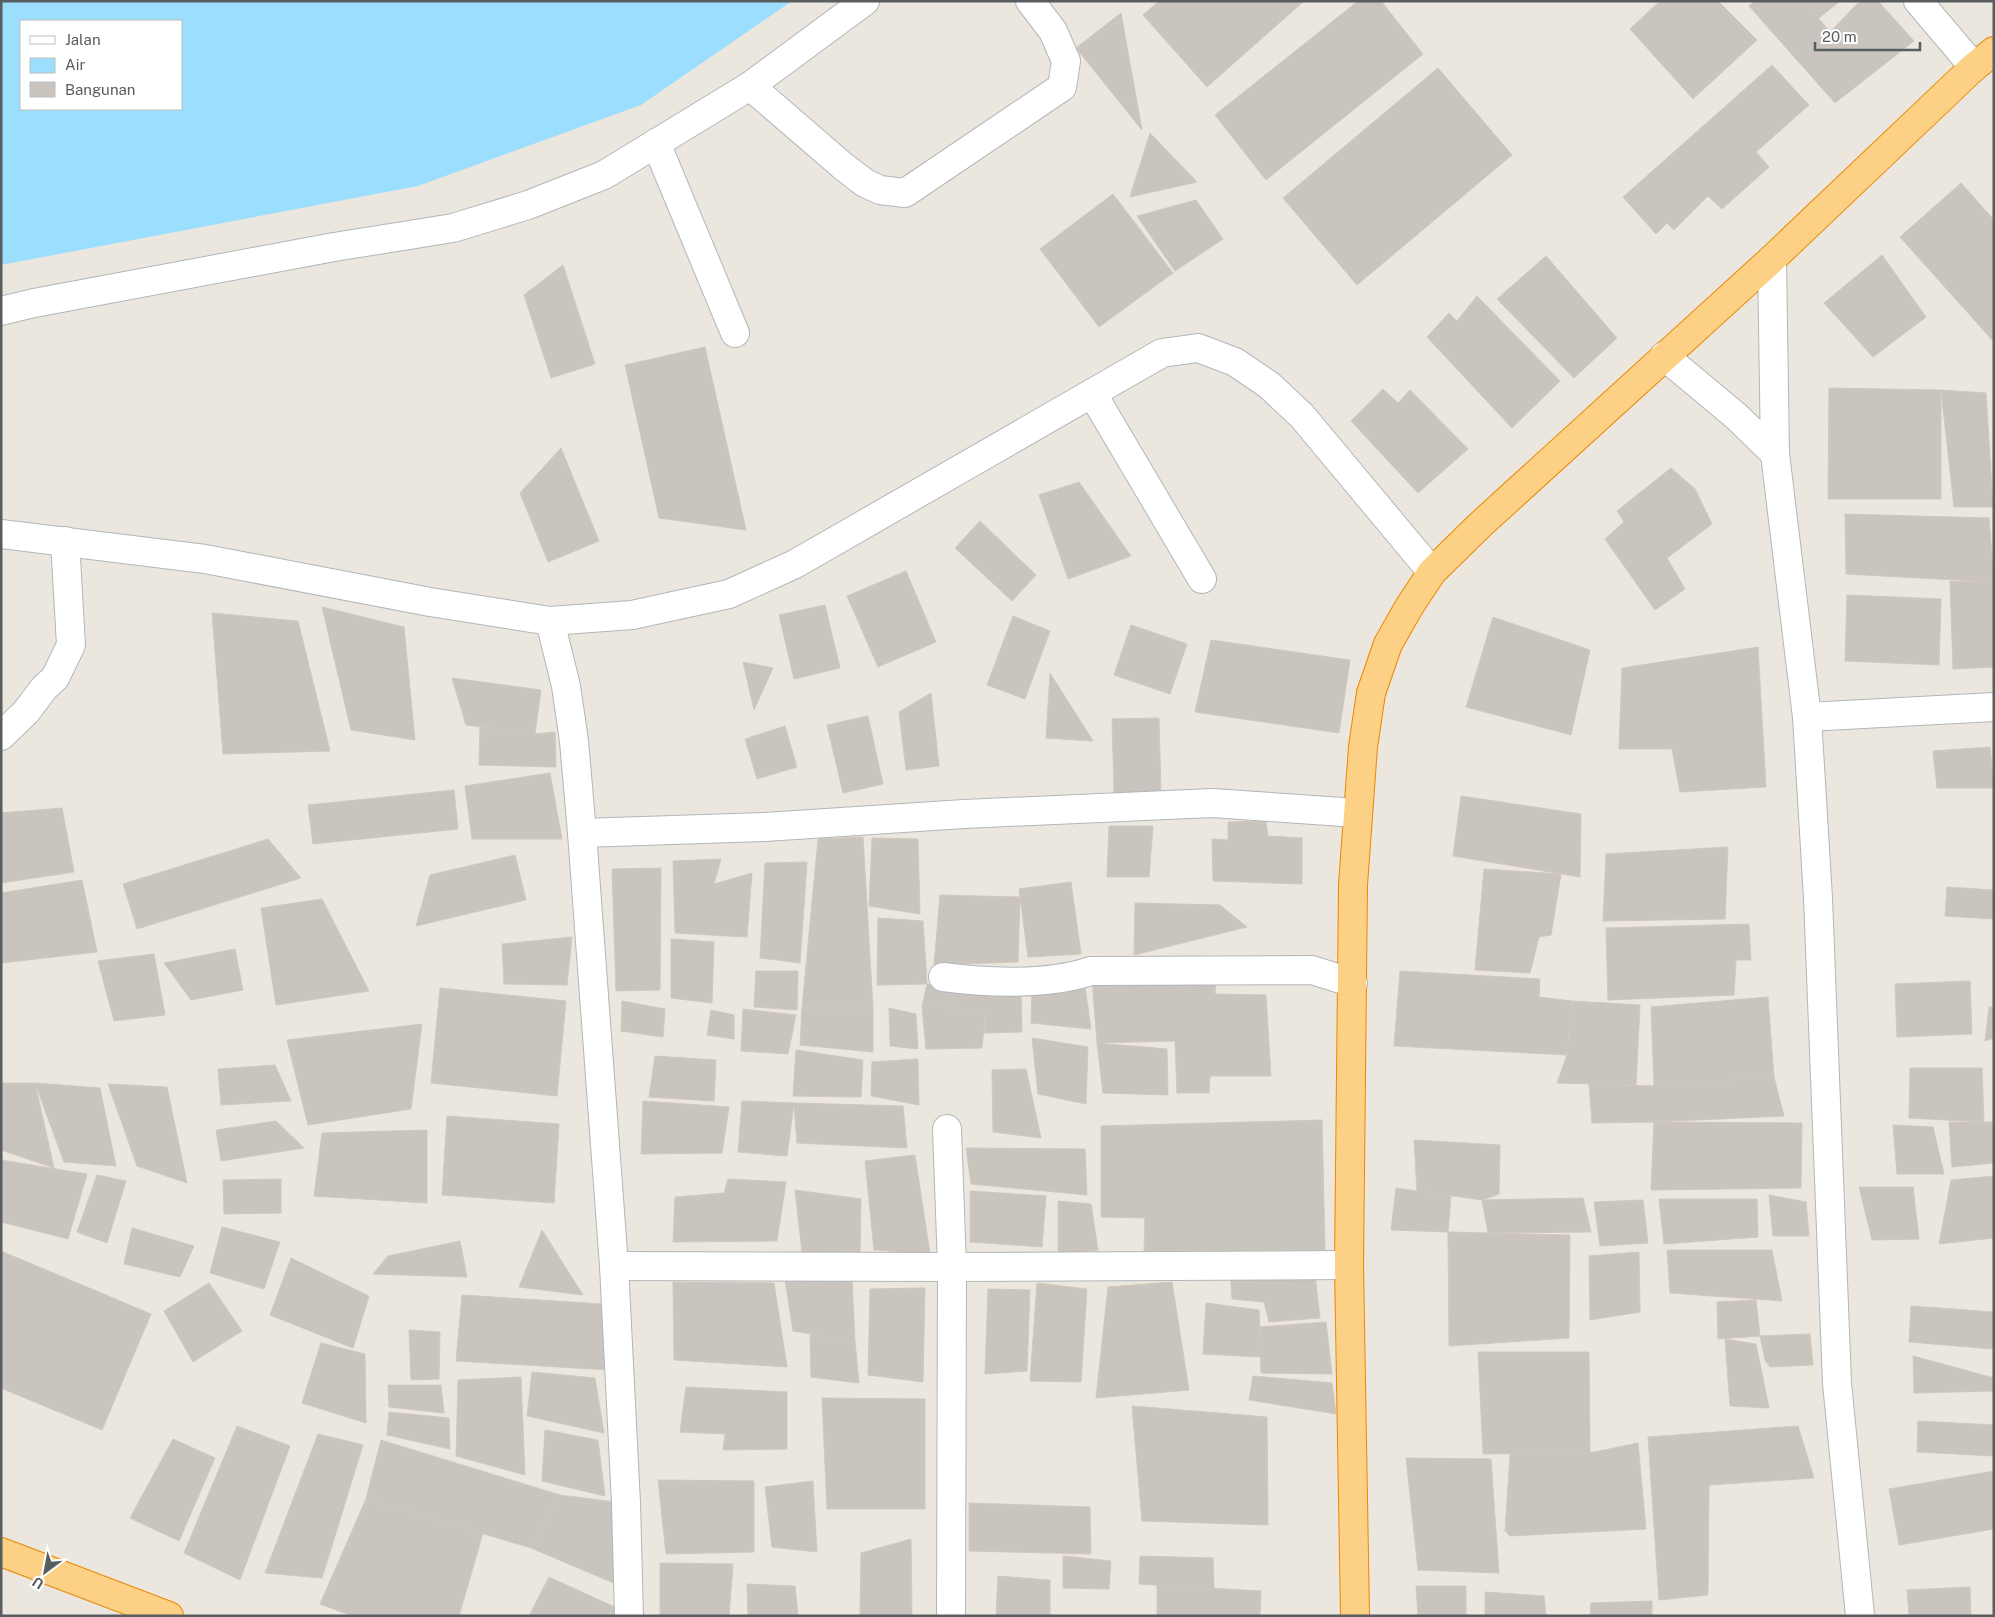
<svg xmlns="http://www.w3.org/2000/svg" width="1995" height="1617" font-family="'Public Sans',sans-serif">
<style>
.water{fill:#9cdefe;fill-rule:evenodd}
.building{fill:#c9c4bd;stroke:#d0c8be}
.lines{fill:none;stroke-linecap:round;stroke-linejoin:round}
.minor-casing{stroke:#b2b6ba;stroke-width:30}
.highway-casing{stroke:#e98802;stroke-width:30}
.minor{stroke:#fff;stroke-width:28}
.highway{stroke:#fcd186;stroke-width:28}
</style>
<rect width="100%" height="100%" fill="#ebe7df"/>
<path class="water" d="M1 1H792L641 105 418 186 1 265ZM21 21H181V109H21Z"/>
<g class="building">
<path d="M1159 1H1304L1207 87 1143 15Z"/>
<path d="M1358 1H1381L1423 54 1266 180 1215 115Z"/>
<path d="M1660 1H1718L1757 40 1693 99 1630 29Z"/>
<path d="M1755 1H1804L1830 32 1860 1H1878L1914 41 1835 103 1749 6Z"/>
<path d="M1804 1H1840L1819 18Z"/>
<path d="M1121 13 1142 130 1076 48Z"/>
<path d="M1772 65 1809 105 1756 152 1769 167 1722 209 1708 196 1674 230 1667 223 1656 234 1623 197Z"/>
<path d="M1438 68 1512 155 1357 285 1283 198Z"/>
<path d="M1150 133 1197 182 1130 197Z"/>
<path d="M1961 183 1994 220V342L1900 237Z"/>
<path d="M1113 194 1173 273 1099 327 1040 249Z"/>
<path d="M1196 200 1223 239 1175 271 1137 216Z"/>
<path d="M1882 255 1926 317 1873 357 1824 303Z"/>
<path d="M1546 256 1617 338 1574 378 1497 299Z"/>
<path d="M563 265 595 364 551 378 524 295Z"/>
<path d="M1477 296 1560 381 1512 428 1427 337 1449 313 1457 321Z"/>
<path d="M705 347 746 530 659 518 625 365Z"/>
<path d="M1829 388 1941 390V499H1828Z"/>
<path d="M1383 389 1398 403 1410 390 1468 449 1418 493 1351 421Z"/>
<path d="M1941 390 1986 393 1993 507H1954Z"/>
<path d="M561 448 599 541 548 562 520 493Z"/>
<path d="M1671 468 1695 489 1712 524 1667 558 1685 589 1655 610 1605 539 1624 522 1617 511Z"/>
<path d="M1079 482 1131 556 1068 579 1039 495Z"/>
<path d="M1845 514 1989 518 1994 582 1846 574Z"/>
<path d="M980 521 1036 575 1012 601 955 548Z"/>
<path d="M906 571 936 642 878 667 847 596Z"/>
<path d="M1950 581 1994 582V667L1953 669Z"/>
<path d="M1847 595 1941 599 1939 665 1845 661Z"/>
<path d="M825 605 840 668 794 679 779 615Z"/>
<path d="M322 607 404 627 415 740 351 730Z"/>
<path d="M212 613 298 621 330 751 223 754Z"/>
<path d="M1013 616 1050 631 1025 699 987 685Z"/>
<path d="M1493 617 1590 650 1571 735 1466 707Z"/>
<path d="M1131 625 1187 644 1170 694 1114 675Z"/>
<path d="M1211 640 1350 660 1339 733 1195 712Z"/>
<path d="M1758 647 1766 787 1680 792 1672 749H1619L1622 668Z"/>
<path d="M743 662 773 668 754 710Z"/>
<path d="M1050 673 1093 741 1046 738Z"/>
<path d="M452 678 541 690 535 734 466 725Z"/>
<path d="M931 693 939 766 906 770 899 712Z"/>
<path d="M868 716 883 784 843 793 827 725Z"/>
<path d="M1159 718 1161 796 1114 793 1112 719Z"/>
<path d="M785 726 797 767 757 779 745 739Z"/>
<path d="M480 727 535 734 555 732 556 767 479 765Z"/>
<path d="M1990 747 1994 788H1937L1933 751Z"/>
<path d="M550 773 562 839H472L465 786Z"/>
<path d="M454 790 458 829 313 844 308 805Z"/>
<path d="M1461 796 1581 814 1580 877 1453 856Z"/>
<path d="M62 808 74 872 1 883V813Z"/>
<path d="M1266 821 1268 836 1302 838V884L1213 881 1212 839 1228 840V822Z"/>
<path d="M1109 826H1153L1149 877H1107Z"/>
<path d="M863 837 873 1008H802L818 839Z"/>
<path d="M872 838 918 839 920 914 869 906Z"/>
<path d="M268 839 301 878 137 929 123 884Z"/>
<path d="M1728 847 1725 919 1603 921 1606 854Z"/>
<path d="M515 855 526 900 416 926 430 875Z"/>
<path d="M721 859 714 884 752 873 747 937 675 933 673 861Z"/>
<path d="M807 862 800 963 760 958 765 863Z"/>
<path d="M661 868 660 990 616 991 612 869Z"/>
<path d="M1484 869 1561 874 1551 935 1539 937 1530 973 1475 970Z"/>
<path d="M82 880 97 952 1 963V893Z"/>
<path d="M1071 882 1081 954 1028 957 1019 889Z"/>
<path d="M1947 887 1994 890V919L1945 916Z"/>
<path d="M940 895 1020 897 1018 962 934 965Z"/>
<path d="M322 899 369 991 276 1005 261 908Z"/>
<path d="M1135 903 1220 905 1247 927 1134 955Z"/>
<path d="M878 918 923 921 927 984 877 985Z"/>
<path d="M1749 924 1751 960H1736L1734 995 1608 1000 1606 928Z"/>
<path d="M572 937 567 985 504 984 502 944Z"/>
<path d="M671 939 714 942 712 1003 671 998Z"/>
<path d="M235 949 243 990 191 1000 164 963Z"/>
<path d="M154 954 165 1015 114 1021 98 961Z"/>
<path d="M756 971H798L797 1010 754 1007Z"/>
<path d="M1400 971 1540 979 1539 997 1572 1001 1567 1055 1394 1046Z"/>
<path d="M1216 976 1215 994 1266 995 1271 1076H1210L1209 1093H1177L1175 1041 1097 1043 1092 979Z"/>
<path d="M1970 981 1972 1034 1897 1037 1895 984Z"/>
<path d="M927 984 1021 991 1022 1032 984 1033 986 1009 922 1007Z"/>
<path d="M1085 987 1091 1029 1031 1023 1032 989Z"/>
<path d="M440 988 566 1001 557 1096 431 1083Z"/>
<path d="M1768 997 1774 1077 1654 1086 1651 1007Z"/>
<path d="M622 1001 665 1009 663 1037 621 1031Z"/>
<path d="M1572 1001 1640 1005 1636 1085 1557 1083 1567 1055Z"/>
<path d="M922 1007 986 1009 982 1048 926 1049Z"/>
<path d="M1989 1007H1994V1038L1985 1041Z"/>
<path d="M802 1008H873V1052L800 1045Z"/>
<path d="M889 1008 916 1014 918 1049 890 1046Z"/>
<path d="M743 1009 796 1015 788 1054 741 1051Z"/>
<path d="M711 1010 734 1015V1039L707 1035Z"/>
<path d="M422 1024 411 1109 308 1125 287 1040Z"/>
<path d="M1032 1038 1088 1047 1086 1104 1038 1094Z"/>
<path d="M1097 1043 1167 1049 1168 1095 1103 1093Z"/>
<path d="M796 1050 863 1060 861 1097 793 1096Z"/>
<path d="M655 1056 716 1060 714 1101 649 1097Z"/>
<path d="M918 1059 919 1105 871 1096 872 1062Z"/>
<path d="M275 1065 291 1101 221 1105 218 1069Z"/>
<path d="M1910 1068H1982L1984 1122 1909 1118Z"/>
<path d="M1026 1069 1041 1138 993 1132 992 1070Z"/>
<path d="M1774 1077 1784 1116 1654 1122 1592 1123 1589 1084 1654 1086Z"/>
<path d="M1 1083H35L54 1168 1 1150Z"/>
<path d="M35 1083 100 1088 116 1166 64 1162Z"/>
<path d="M108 1084 167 1087 187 1183 137 1166Z"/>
<path d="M643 1101 729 1107 722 1153 641 1154Z"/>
<path d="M742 1101 794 1103 787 1156 738 1152Z"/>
<path d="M794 1103 903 1106 907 1148 797 1143Z"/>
<path d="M447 1116 559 1124 554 1203 442 1195Z"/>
<path d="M1322 1120 1325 1250 1144 1251 1145 1218 1101 1217V1126Z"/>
<path d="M276 1121 304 1148 221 1161 216 1130Z"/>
<path d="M1654 1122 1802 1123 1801 1188 1651 1190Z"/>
<path d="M1949 1122H1994V1163L1952 1167Z"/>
<path d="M1893 1125 1933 1127 1944 1174H1897Z"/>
<path d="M427 1130V1203L314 1196 322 1133Z"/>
<path d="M1414 1140 1500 1145 1499 1194 1482 1200 1417 1191Z"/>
<path d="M966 1148 1085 1149 1087 1195 971 1184Z"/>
<path d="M915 1155 930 1254 874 1250 865 1161Z"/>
<path d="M1 1160 87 1174 68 1239 1 1222Z"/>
<path d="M97 1175 126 1181 107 1243 77 1232Z"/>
<path d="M1994 1176V1238L1939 1244 1951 1180Z"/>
<path d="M281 1179V1213L224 1214 223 1180Z"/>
<path d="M728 1179 786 1182 777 1241 673 1242 675 1197 724 1193Z"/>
<path d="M1859 1187H1913L1919 1239 1872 1240Z"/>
<path d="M1396 1188 1451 1196 1448 1232 1391 1230Z"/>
<path d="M795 1190 861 1199 860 1255 802 1252Z"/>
<path d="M970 1191 1046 1196 1042 1247 970 1242Z"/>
<path d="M1769 1195 1806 1202 1809 1236H1773Z"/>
<path d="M1583 1198 1591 1232 1488 1233 1482 1200Z"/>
<path d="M1659 1199H1757L1758 1237 1664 1244Z"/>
<path d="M1643 1200 1648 1243 1600 1246 1594 1202Z"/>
<path d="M1058 1201 1091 1204 1098 1250 1058 1254Z"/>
<path d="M222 1227 280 1242 264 1289 210 1273Z"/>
<path d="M132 1228 194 1246 180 1277 124 1264Z"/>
<path d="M542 1230 583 1295 519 1287Z"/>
<path d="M1448 1232 1570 1235 1569 1338 1449 1346Z"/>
<path d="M460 1241 467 1277 373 1274 388 1256Z"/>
<path d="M1667 1250H1772L1782 1301 1670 1293Z"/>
<path d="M1 1251 151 1314 102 1430 1 1388Z"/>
<path d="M1639 1252 1640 1312 1590 1320 1589 1256Z"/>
<path d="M291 1258 369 1296 353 1348 270 1315Z"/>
<path d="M1314 1265 1320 1318 1269 1322 1264 1302 1232 1299 1230 1270Z"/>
<path d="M852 1279 855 1341 793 1331 785 1280Z"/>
<path d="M673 1282 774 1283 787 1367 674 1360Z"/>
<path d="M1172 1282 1189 1390 1096 1398 1108 1287Z"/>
<path d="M209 1283 242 1331 193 1362 164 1311Z"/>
<path d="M1037 1283 1087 1289 1081 1382 1030 1381Z"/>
<path d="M925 1288 923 1382 868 1375 870 1289Z"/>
<path d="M988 1289 1030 1290 1027 1371 985 1374Z"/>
<path d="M462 1295 602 1304 610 1370 456 1361Z"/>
<path d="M1756 1300 1760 1336 1718 1339 1717 1302Z"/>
<path d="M1206 1303 1259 1310 1261 1357 1203 1354Z"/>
<path d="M1911 1306 1994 1312 1993 1349 1909 1342Z"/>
<path d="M1326 1322 1332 1374 1261 1373 1260 1327Z"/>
<path d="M409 1330 440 1332 439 1379 411 1380Z"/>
<path d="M810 1334 855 1341 859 1383 811 1377Z"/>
<path d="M1810 1334 1813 1365 1770 1367 1765 1360 1760 1336Z"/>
<path d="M1725 1339 1756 1344 1769 1408 1730 1406Z"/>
<path d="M321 1343 365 1354 366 1423 302 1403Z"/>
<path d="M1478 1352H1589L1590 1453 1483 1454Z"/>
<path d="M1913 1356 1994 1378V1391L1914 1393Z"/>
<path d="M532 1372 595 1378 604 1433 527 1416Z"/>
<path d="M1253 1376 1332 1383 1336 1414 1249 1400Z"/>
<path d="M521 1377 525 1475 456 1456 458 1380Z"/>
<path d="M388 1385H441L444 1413 389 1407Z"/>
<path d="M686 1387 787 1392V1449L723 1450 725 1434 680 1432Z"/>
<path d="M822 1398 925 1399V1509H827Z"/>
<path d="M1132 1406 1267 1417 1268 1525 1142 1521Z"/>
<path d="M389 1412 449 1418 450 1449 387 1435Z"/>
<path d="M1918 1421 1994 1425V1456L1917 1452Z"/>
<path d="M237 1426 290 1446 240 1580 184 1553Z"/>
<path d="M1798 1426 1814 1478 1709 1485 1708 1595 1659 1600 1648 1437Z"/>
<path d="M545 1430 598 1440 605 1496 542 1481Z"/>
<path d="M318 1434 363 1445 322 1578 265 1573Z"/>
<path d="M173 1439 215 1458 179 1541 130 1518Z"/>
<path d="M381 1440 560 1495 531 1548 366 1499Z"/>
<path d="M1638 1443 1646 1529 1510 1536 1505 1531 1510 1454 1590 1453Z"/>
<path d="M1406 1458 1491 1459 1499 1573 1418 1570Z"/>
<path d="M1994 1471V1529L1899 1545 1889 1489Z"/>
<path d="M658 1480 754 1481V1552L666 1554Z"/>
<path d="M813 1481 817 1552 772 1547 765 1487Z"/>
<path d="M560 1495 623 1503 616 1584 531 1548Z"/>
<path d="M366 1499 483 1533 459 1616H353L320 1604Z"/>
<path d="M969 1503 1090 1507 1091 1554 969 1551Z"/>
<path d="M911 1539 912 1616H860L861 1553Z"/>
<path d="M1063 1556 1111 1561 1109 1589 1063 1588Z"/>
<path d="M1140 1556 1213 1558 1214 1589 1139 1584Z"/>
<path d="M660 1563 733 1564 729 1616H660Z"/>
<path d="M998 1576 1050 1580V1616H996Z"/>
<path d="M549 1577 619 1609 616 1616H529Z"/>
<path d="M747 1584 795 1586 798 1616H748Z"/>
<path d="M1157 1585 1261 1591 1260 1616H1157Z"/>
<path d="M1416 1586H1466V1616H1418Z"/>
<path d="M1970 1587 1971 1616H1909L1907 1590Z"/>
<path d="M1485 1592 1544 1596 1546 1616H1485Z"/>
<path d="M1652 1601V1616H1590L1591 1603Z"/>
</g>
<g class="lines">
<g class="minor-casing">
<g id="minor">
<path d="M1918 1 1974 67"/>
<path d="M750 86 844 167 865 183 880 190 905 193 1062 87 1066 61 1053 31 1030 1"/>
<path d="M656 143 735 333"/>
<path d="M1772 259 1775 454 1807 717 1818 898 1837 1383 1860 1616"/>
<path d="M1 311 34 303 334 247 453 228 528 205 604 175 750 86 865 1"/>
<path d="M1664 356 1736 416 1775 454"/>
<path d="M1092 393 1202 579"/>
<path d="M1 534 205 559 430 602 550 621 632 615 729 594 795 564 1162 353 1198 348 1235 362 1269 385 1302 416 1432 572"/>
<path d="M550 621 566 686 574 741 582 833 614 1266 626 1503 629 1616"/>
<path d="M1807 717 1994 707"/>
<path d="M1 736 26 712 44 688 55 678 71 645 65 541"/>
<path d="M582 833 765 827 964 814 1212 803 1357 813"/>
<path d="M943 977C990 983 1045 986 1091 971L1312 970 1353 983"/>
<path d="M947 1129 952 1267 951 1616"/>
<path d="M614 1266 952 1267 1349 1265"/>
</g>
</g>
<g class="highway-casing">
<g id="highway">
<path d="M1 1552 169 1616"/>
<path d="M1355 1616 1349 1265 1353 885 1363 747 1371 693 1388 644 1409 607 1432 572 1480 525 1772 259 1974 67 1994 51"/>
</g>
</g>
<use href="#minor" class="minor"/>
<use href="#highway" class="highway"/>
</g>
<rect width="1995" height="1617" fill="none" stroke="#585d60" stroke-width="5"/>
<rect x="20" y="20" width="162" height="90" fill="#ffffff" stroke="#bcbebf"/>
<rect x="30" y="36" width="25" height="8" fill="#ffffff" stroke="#bcbebf"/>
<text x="65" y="45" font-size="15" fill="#585d60">Jalan</text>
<rect x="30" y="58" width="25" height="15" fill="#9cdefe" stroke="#bcbebf"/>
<text x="65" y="70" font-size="15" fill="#585d60">Air</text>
<rect x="30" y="82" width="25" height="15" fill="#c9c4bd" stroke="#bcbebf"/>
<text x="65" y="95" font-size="15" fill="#585d60">Bangunan</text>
<g transform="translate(45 1572) rotate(212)" stroke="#ffffff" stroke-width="4" paint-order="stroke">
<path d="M0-4L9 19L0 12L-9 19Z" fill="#585d60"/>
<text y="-8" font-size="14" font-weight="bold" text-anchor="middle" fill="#585d60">U</text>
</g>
<path d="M1815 42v8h105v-8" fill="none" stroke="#585d60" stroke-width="2.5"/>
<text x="1822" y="42" font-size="15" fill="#585d60" stroke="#ffffff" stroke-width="4" paint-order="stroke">20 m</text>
</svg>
